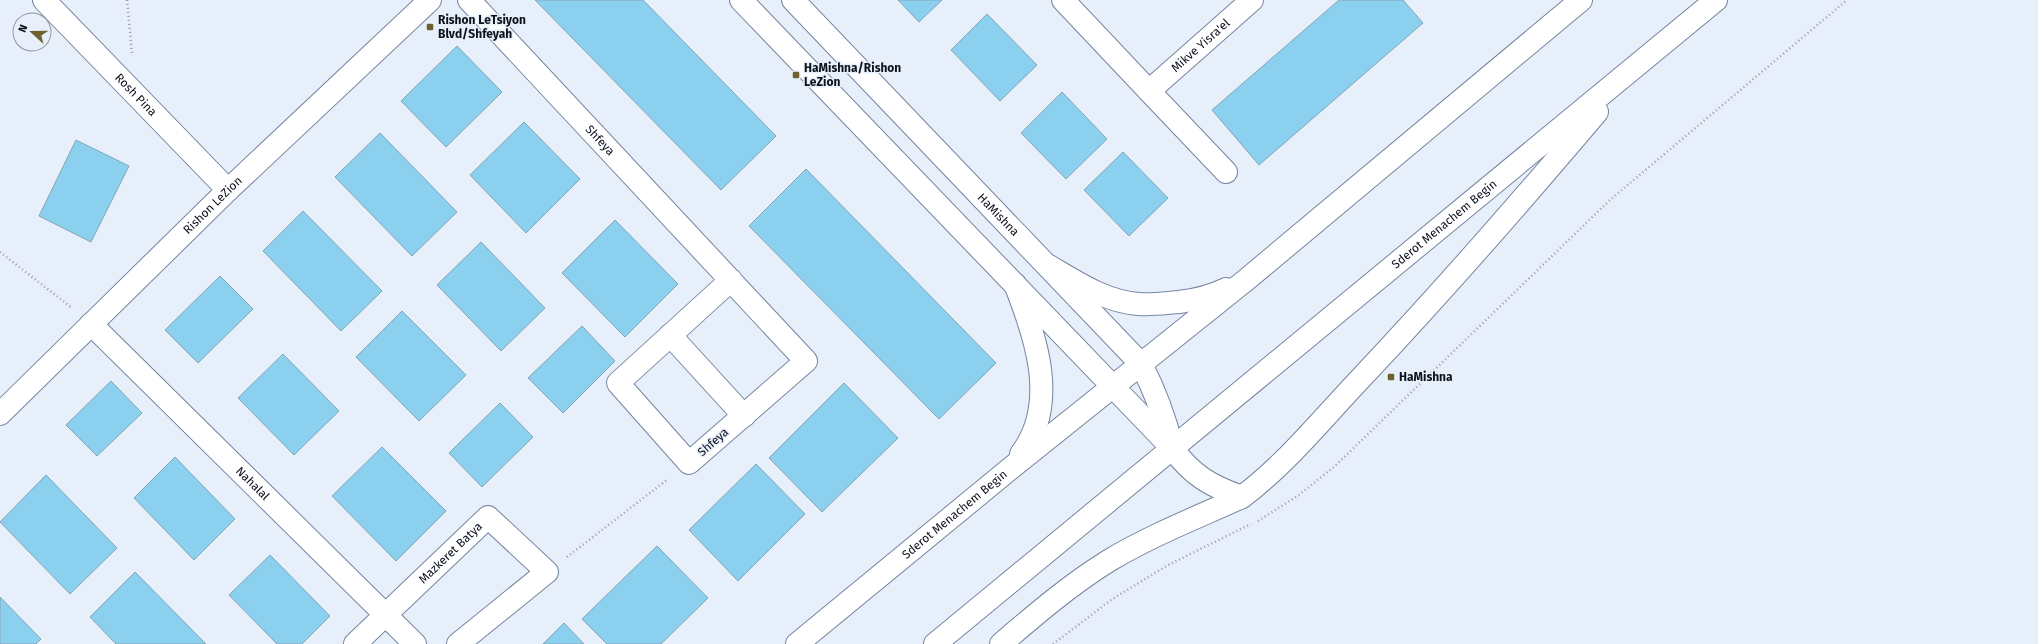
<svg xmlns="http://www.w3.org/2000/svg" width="2038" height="644" font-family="'Fira Sans',sans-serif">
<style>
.building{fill:#8bd0ef;stroke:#83a6b6}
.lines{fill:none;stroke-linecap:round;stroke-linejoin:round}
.minor-casing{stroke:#7585a0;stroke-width:24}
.major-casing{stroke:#7585a0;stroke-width:24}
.path{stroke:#969da8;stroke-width:2.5;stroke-dasharray:1 3;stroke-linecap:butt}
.minor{stroke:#fff;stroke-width:22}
.major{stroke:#fff;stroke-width:22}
.poi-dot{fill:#6f612e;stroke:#e7effb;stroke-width:1.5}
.labels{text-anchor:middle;stroke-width:3;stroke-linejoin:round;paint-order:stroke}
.poi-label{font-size:12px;font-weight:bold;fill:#0d121c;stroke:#e7effb;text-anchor:start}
.street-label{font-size:12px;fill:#0d121c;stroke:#e7effb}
</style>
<rect width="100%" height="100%" fill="#e7effb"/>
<g class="building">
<path d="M535 0H643L776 136 721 190Z"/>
<path d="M898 0H942L919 22Z"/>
<path d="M1339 0H1403L1423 23 1259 165 1212 110Z"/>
<path d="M987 14 1037 65 1000 101 951 50Z"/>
<path d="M457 46 502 92 446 147 401 101Z"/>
<path d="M1062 92 1107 139 1066 179 1021 133Z"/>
<path d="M524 122 580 179 526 233 470 175Z"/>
<path d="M380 133 457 212 412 256 335 177Z"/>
<path d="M76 140 129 166 91 242 39 216Z"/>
<path d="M1123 152 1168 198 1129 236 1084 190Z"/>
<path d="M806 169 996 363 939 419 749 226Z"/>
<path d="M303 211 382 291 341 331 263 251Z"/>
<path d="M615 220 678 284 625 337 562 273Z"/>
<path d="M481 242 545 308 501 351 437 285Z"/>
<path d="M220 276 253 309 198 363 165 330Z"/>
<path d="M402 311 466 375 419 421 356 357Z"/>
<path d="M582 326 615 361 563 413 528 378Z"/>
<path d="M283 354 339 411 294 455 238 398Z"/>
<path d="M111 381 142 413 97 456 66 425Z"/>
<path d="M844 383 898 438 822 512 769 458Z"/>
<path d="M500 403 533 437 482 487 449 453Z"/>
<path d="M382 447 446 511 396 561 332 496Z"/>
<path d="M175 457 235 519 194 560 134 498Z"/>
<path d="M756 464 805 514 738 581 689 530Z"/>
<path d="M46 475 117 548 70 594 0 522Z"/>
<path d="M657 546 708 598 661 644H607L582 619Z"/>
<path d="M270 555 330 616 302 644H277L229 595Z"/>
<path d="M135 572 206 644H116L90 617Z"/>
<path d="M0 597 41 639 36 644H0Z"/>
<path d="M564 623 584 644H543Z"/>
</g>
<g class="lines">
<g class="minor-casing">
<g id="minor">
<path id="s1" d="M44 0 228 190"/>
<path id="s2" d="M469 0 806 361 689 463 618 383 731 280"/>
<path d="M741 0 1172 448"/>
<path id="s3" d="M793 0 1141 364C1155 391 1165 417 1172 447"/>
<path id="s4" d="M1063 0 1149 91 1252 0"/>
<path d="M1149 91 1226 172"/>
<path id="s5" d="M91 324 415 644"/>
<path d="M670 335 744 416"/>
<path id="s6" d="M0 414 228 190 430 0"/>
<path id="s7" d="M355 644 488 517 547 572 458 644"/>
<path d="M1001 644C1036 614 1071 584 1110 560 1152 535 1198 517 1242 497"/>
</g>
</g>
<g class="major-casing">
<g id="major">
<path d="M1049 266C1076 282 1106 302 1139 304 1152 305 1166 303 1179 302 1195 300 1212 296 1226 289"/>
<path d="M1015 284C1036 337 1059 404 1021 454"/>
<path d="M1172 448C1192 475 1210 486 1242 497 1287 463 1323 418 1362 377 1443 291 1520 203 1597 112"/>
<path id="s8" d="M797 644 1011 468 1246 280 1581 0"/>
<path id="s9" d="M935 644 1716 0"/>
</g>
</g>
<g class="path">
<path d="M127 0 132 53"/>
<path d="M0 252 72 308"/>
<path d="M1258 521 1299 495 1335 466 1610 200 1847 0"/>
<path d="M567 557 668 479"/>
<path d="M1053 644 1111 600 1168 565 1251 524"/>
</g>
<use href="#minor" class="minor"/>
<use href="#major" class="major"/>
</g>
<g class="poi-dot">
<rect x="426" y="23" width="8" height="8" rx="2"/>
<rect x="792" y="71" width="8" height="8" rx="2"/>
<rect x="1387" y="373" width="8" height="8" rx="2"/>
</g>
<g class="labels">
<g class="poi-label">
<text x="438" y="24">Rishon LeTsiyon<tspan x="438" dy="14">Blvd/Shfeyah</tspan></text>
<text x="804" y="72">HaMishna/Rishon<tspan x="804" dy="14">LeZion</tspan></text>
<text x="1399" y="381">HaMishna</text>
</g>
<g class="street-label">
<text dy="4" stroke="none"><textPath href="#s4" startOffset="194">Mikve Yisra'el</textPath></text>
<text dy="4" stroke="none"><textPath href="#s1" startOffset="132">Rosh Pina</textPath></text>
<text dy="4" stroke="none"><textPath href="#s2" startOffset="192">Shfeya</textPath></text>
<text dy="4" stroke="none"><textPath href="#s6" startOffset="298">Rishon LeZion</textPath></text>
<text dy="4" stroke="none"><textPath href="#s3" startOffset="297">HaMishna</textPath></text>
<text dy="4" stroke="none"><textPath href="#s9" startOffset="660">Sderot Menachem Begin</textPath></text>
<text transform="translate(713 442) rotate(-41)" y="4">Shfeya</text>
<text dy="4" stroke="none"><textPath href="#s5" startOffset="227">Nahalal</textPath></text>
<text dy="4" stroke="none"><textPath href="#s8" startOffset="204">Sderot Menachem Begin</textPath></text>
<text dy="4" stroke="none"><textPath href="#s7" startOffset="132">Mazkeret Batya</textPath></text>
</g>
</g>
<g transform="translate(32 32) rotate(291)"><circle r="19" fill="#e7effb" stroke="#9097a2"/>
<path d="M0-3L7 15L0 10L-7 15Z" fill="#6f612e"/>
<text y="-6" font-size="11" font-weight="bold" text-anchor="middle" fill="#0d121c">N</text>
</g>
</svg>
